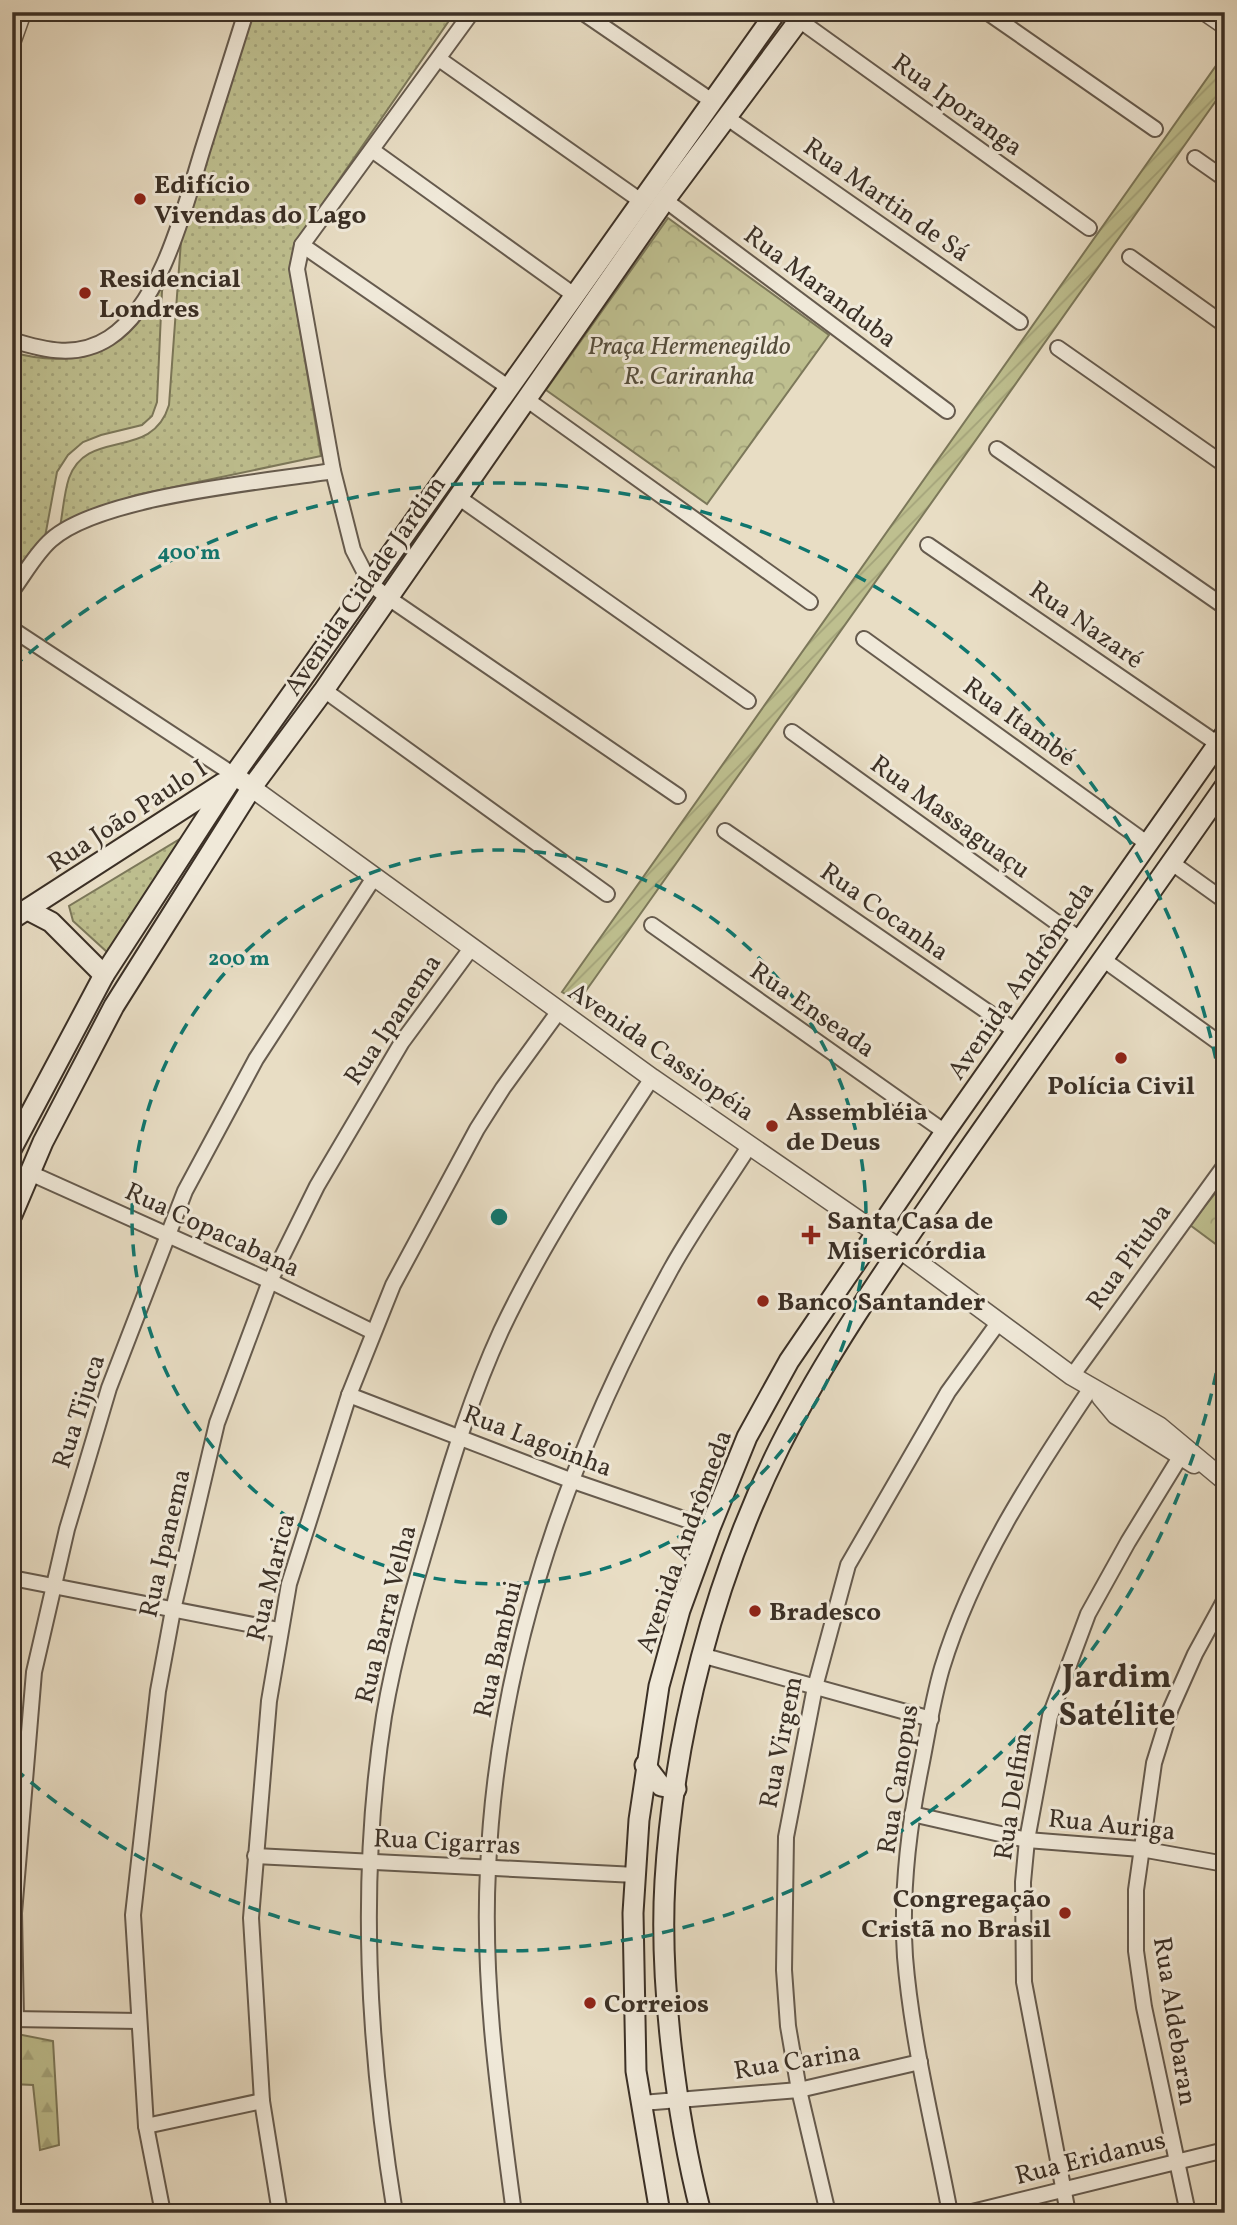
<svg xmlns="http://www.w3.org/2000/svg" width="1237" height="2225" font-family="Vollkorn,serif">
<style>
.grass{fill:url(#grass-dots);stroke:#7c785a;stroke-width:2}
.forest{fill:url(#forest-firs);stroke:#7c785a;stroke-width:2}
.park{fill:url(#park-crowns);stroke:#7c785a;stroke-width:2}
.garden{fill:url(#garden-furrows);stroke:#7c785a;stroke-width:2}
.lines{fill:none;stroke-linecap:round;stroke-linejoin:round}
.minor-casing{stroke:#665b4e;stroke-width:18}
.tertiary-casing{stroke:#665b4e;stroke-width:21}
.secondary-casing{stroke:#3b3026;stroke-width:23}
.minor{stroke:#f0e9d9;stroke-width:14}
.tertiary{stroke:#f0e9d9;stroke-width:18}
.secondary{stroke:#f0e9d9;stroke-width:19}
.ring{fill:none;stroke:#0f766e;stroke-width:3.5;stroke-dasharray:12 9}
.poi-dot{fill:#8f2418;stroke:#f0e9d9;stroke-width:2.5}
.labels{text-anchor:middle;stroke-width:6;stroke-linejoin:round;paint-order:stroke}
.street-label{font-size:26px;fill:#3b3026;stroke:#f0e9d9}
.poi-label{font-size:26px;font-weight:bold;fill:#3b3026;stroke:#f0e9d9;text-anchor:start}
.park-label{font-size:26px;font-style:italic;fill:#554d3b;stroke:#f0e9d9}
.district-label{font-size:33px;font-weight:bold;fill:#3b3026;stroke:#f0e9d9}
.centre{fill:#0f766e;stroke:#f0e9d9;stroke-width:3.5}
.ring-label{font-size:21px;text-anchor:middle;font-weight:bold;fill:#0f766e;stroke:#f0e9d9;stroke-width:6;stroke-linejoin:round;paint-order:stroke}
</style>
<defs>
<pattern id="grass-dots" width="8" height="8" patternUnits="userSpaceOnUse" patternTransform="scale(1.75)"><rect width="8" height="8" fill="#bebf8f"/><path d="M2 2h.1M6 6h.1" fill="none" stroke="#a4a47b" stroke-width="1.8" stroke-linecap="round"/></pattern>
<pattern id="forest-firs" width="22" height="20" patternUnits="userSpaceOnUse" patternTransform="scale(1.75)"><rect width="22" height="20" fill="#bebf8f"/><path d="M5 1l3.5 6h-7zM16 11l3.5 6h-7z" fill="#a4a47b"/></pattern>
<pattern id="park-crowns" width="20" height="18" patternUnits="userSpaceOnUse" patternTransform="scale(1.75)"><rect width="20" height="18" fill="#bebf8f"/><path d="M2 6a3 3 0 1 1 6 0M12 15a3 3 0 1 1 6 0" fill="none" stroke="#a4a47b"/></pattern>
<pattern id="garden-furrows" width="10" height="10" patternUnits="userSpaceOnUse" patternTransform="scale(1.75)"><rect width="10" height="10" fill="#bebf8f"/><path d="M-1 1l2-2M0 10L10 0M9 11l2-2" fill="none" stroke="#a4a47b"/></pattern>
</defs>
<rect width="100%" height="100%" fill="#e8ddc4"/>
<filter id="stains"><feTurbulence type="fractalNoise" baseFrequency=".00286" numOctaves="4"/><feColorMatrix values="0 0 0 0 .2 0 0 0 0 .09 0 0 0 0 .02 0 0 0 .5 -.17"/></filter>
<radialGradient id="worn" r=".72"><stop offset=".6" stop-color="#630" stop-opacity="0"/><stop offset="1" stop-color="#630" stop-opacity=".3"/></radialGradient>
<g class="grass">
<path d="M253 12H455L294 245 290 270 321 456 136 495 76 517 60 527C63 511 64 493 69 478 87 427 152 462 169 405L181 241Z"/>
<path d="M167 273 162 291 157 402 152 416 142 425 101 435 83 442 68 455 57 472 45 537 12 574V352C63 367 114 358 147 311 155 299 160 285 167 273Z"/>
<path d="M180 839 186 842 189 848 107 952 73 921 69 906Z"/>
</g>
<path class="forest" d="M12 2033 53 2041 59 2145 40 2150 33 2085 12 2084Z"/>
<g class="park">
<path d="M668 218 829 335 707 504 546 390Z"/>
<path d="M1225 1181V1251L1190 1225Z"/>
</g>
<path class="garden" d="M1225 53V88L578 1002 562 992Z"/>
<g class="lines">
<g class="minor-casing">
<g id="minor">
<path d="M472 12 302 245 297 269 333 471 353 550 370 583 387 597 678 796"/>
<path d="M582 12 712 101"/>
<path d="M987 12 1155 129"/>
<path d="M799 20 1089 228"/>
<path d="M439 59 641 201"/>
<path d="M726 117 1020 322"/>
<path d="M372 150 574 295"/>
<path d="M1195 158 1225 179"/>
<path d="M665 200 947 411"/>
<path d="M302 245 508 387"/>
<path d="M1130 257 1225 325"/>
<path d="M12 340C46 351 78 358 109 338 163 303 186 202 204 145 218 100 232 56 246 12"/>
<path d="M1058 348 1225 465"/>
<path d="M526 399 810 602"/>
<path d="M997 449 1225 607"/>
<path d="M458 497 748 701"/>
<path d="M928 545 1218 744"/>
<path d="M12 591C24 575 36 553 51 540 100 496 264 482 333 471"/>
<path d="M12 629 234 775"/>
<path d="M864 639 1148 844"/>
<path d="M324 690 607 894"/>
<path d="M792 732 1081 940"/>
<path d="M725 831 1017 1032"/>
<path d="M1172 863 1225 901"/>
<path d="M652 925 945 1132"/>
<path d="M1104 960 1225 1047"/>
<path d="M30 1173 270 1281 373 1332"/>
<path d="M1072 1376 1225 1165"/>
<path d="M349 1395 570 1480 710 1528"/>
<path d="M12 1578 279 1630"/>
<path d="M701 1655 931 1719"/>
<path d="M912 1814 1027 1840 1141 1849 1225 1864"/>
<path d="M255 1856 636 1875"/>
<path d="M12 2019 139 2021"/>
<path d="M16 2019 14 1913 34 1672 67 1529 109 1388 185 1191 256 1059 375 876"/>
<path d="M642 2103 799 2090 920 2062"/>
<path d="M146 2126 262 2101"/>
<path d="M163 2213 146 2126 133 1915 158 1691 173 1610 217 1423 270 1281 317 1186 402 1042 472 947"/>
<path d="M280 2213 262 2101 251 1918 269 1701 289 1584 349 1395 393 1285 477 1129 503 1088 559 1011"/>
<path d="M395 2213C368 2048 358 1882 384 1716 395 1651 414 1587 433 1524 452 1459 473 1392 501 1331 543 1242 598 1160 652 1078"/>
<path d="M514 2213C499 2099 482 1984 488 1869 497 1657 569 1453 671 1269 695 1226 724 1186 750 1145"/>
<path d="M828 2213 799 2090 788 2026 784 1970 786 1837 815 1687 848 1565 948 1392 998 1323"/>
<path d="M950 2213C934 2128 912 2043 905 1957 901 1895 908 1832 920 1772 927 1738 932 1702 942 1668 973 1566 1032 1476 1091 1388"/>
<path d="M968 2213 1225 2150"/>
<path d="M1068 2213 1024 1982 1023 1882 1027 1840 1050 1716 1088 1614 1128 1542 1185 1449"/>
<path d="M1188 2213 1144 2007 1136 1951V1890L1154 1763 1171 1708 1195 1654 1225 1599"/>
</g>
</g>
<g class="tertiary-casing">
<g id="tertiary">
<path d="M1206 12 1225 25"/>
<path d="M12 40 22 12"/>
<path d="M234 775 652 1078 900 1249 1072 1376 1159 1426 1225 1481"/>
<path d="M1101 1397 1116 1415 1194 1464"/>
</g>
</g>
<g class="secondary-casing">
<g id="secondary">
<path d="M28 910 51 922 104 975"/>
<path d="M12 919 223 783"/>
<path d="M12 1148 104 975 234 775 776 12"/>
<path d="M12 1215 43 1142 114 1006 252 787 324 690 665 200 805 12"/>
<path d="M645 1765 661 1786 676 1789"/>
<path d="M660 2213 636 2071 633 1913 639 1820 659 1686 680 1610 710 1528 747 1437 789 1361 945 1132 1225 734"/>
<path d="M701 2213C676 2116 659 1981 665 1881 674 1733 714 1579 780 1446 828 1351 890 1263 950 1176 1040 1046 1134 917 1225 786"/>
</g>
</g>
<use href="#minor" class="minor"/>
<use href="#tertiary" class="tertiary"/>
<use href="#secondary" class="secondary"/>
</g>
<g class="ring">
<circle cx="499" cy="1217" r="367"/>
<path d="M1224 1332A734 734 0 0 1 13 1767M13 667A734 734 0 0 1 1224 1102"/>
</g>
<g class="poi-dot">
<circle cx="140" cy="199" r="7"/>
<circle cx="85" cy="293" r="7"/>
<circle cx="1121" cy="1058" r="7"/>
<circle cx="772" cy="1126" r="7"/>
<path d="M807.5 1224.5h7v7h7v7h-7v7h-7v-7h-7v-7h7z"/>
<circle cx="763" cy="1301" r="7"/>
<circle cx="755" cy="1611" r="7"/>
<circle cx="1065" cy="1913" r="7"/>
<circle cx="590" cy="2003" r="7"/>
</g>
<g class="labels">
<g class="street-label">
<text transform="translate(958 104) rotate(36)" y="9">Rua Iporanga</text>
<text transform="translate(887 199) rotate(35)" y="9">Rua Martin de Sá</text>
<text transform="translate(821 286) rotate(37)" y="9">Rua Maranduba</text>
<text transform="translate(364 585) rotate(-55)" y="9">Avenida Cidade Jardim</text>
<text transform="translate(1087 624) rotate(35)" y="9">Rua Nazaré</text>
<text transform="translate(1020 721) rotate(36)" y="9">Rua Itambé</text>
<text transform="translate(127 815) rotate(-33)" y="9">Rua João Paulo I</text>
<text transform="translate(951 816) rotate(36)" y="9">Rua Massaguaçu</text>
<text transform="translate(885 911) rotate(35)" y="9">Rua Cocanha</text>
<text transform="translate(1020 980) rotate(-55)" y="9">Avenida Andrômeda</text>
<text transform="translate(813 1009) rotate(35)" y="9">Rua Enseada</text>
<text transform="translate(392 1019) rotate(-56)" y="9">Rua Ipanema</text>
<text transform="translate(662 1051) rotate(35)" y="9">Avenida Cassiopéia</text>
<text transform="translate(213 1229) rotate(25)" y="9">Rua Copacabana</text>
<text transform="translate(1128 1256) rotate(-54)" y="9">Rua Pituba</text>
<text transform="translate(78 1411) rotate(-72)" y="9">Rua Tijuca</text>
<text transform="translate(538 1440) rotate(21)" y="9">Rua Lagoinha</text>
<text transform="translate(683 1541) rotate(-70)" y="9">Avenida Andrômeda</text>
<text transform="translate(164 1543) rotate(-77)" y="9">Rua Ipanema</text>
<text transform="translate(270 1577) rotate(-76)" y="9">Rua Marica</text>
<text transform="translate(385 1614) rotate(-76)" y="9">Rua Barra Velha</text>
<text transform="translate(497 1649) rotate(-77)" y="9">Rua Bambui</text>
<text transform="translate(780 1742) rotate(-79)" y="9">Rua Virgem</text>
<text transform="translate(897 1779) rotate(-81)" y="9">Rua Canopus</text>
<text transform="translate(1012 1796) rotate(-81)" y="9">Rua Delfim</text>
<text transform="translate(1112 1824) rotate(6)" y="9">Rua Auriga</text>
<text transform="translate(447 1841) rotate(3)" y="9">Rua Cigarras</text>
<text transform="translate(1176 2021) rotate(81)" y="9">Rua Aldebaran</text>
<text transform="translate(797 2060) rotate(-9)" y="9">Rua Carina</text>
<text transform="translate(1090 2157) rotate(-14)" y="9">Rua Eridanus</text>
</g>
<g class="poi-label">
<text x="154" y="193">Edifício<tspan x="154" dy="30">Vivendas do Lago</tspan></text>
<text x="99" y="287">Residencial<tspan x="99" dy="30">Londres</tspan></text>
<text x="1121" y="1094" text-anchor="middle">Polícia Civil</text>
<text x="786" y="1120">Assembléia<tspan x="786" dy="30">de Deus</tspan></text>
<text x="827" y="1229">Santa Casa de<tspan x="827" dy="30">Misericórdia</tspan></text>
<text x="777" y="1310">Banco Santander</text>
<text x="769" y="1620">Bradesco</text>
<text x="1051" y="1907" text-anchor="end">Congregação<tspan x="1051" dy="30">Cristã no Brasil</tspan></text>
<text x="604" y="2012">Correios</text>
</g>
<g class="park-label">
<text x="689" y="354">Praça Hermenegildo<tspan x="689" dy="30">R. Cariranha</tspan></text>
</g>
<g class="district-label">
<text x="1117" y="1687">Jardim<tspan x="1117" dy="38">Satélite</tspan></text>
</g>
</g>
<circle cx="499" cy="1217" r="10" class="centre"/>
<g class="ring-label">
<text x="189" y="559">400 m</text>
<text x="239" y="965">200 m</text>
</g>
<rect width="1237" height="2225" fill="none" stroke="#e8ddc4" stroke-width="42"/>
<rect x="14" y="14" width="1209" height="2197" fill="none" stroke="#3b3026" stroke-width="3.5"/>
<rect x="21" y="21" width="1195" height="2183" fill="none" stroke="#3b3026" stroke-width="2"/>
<rect width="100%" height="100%" filter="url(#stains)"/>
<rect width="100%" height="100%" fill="url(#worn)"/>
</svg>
